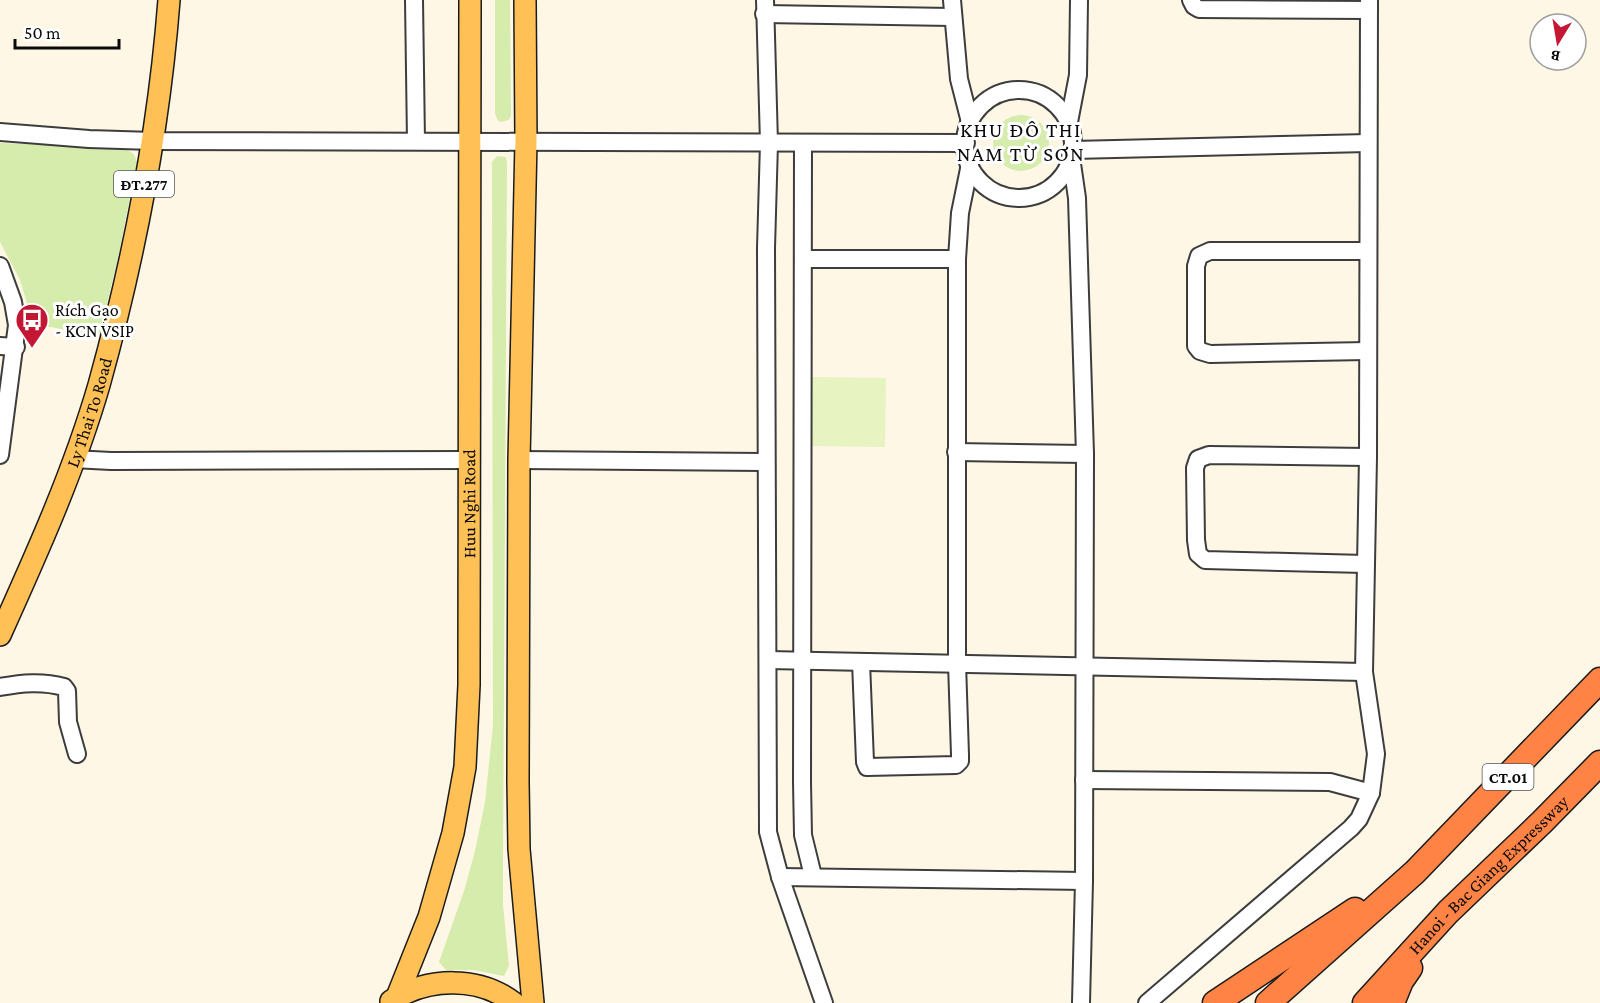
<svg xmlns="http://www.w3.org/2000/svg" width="1600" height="1003" font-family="'Crimson Pro',serif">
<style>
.green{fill:#d5ecad}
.pitch{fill:#e7f3c0}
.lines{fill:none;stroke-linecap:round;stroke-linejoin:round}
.minor-casing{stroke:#3d3d3d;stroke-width:20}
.major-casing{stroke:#1b1b1b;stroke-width:24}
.highway-casing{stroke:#1b1b1b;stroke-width:27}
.minor{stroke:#fff;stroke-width:16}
.major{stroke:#ffc156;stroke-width:21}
.highway{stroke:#ff8344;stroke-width:24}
.labels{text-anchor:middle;stroke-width:6;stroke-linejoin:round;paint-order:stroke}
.shield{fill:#fff;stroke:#545454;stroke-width:1.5}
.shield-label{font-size:16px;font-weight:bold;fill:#0a0a0a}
.poi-label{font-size:18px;fill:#0a0a0a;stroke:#fff;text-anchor:start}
.street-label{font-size:18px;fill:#0a0a0a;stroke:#fff}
.quarter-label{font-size:21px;letter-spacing:1.5px;fill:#0a0a0a;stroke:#fff}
</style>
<rect width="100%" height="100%" fill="#fff7e6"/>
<g class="green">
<path d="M495 0H510L511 115 509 120 500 122 497 119 495 113Z"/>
<circle cx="1021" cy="143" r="28"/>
<path d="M0 143 118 148C129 150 134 151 137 162L118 258 99 336 29 323 27 303 20 280 0 242Z"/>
<path d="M497 156 506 157 507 163 503 865V905L509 966 504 976 473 970H446L439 962 464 891 475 851 485 802 493 725 492 162Z"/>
</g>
<path class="pitch" d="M811 377 886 378 885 447 811 446Z"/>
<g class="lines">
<g class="minor-casing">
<g id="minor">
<path d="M414 0 416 141"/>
<path d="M765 0 769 143 766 248 768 832 780 877 824 1003"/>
<path d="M952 0 959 79 970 122"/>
<path d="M1191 0 1194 6 1199 9 1369 10"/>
<path d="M764 14 952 17"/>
<circle cx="1019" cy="144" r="54"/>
<path d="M1069 122 1078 75 1079 0"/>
<path d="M0 132 89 139 153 141 966 143"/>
<path d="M803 144 802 782 803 835 813 876"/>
<path d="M1073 150 1368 143"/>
<path d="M1071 157 1077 198 1085 454 1084 881 1081 1003"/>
<path d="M803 259H957"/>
<path d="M0 266 13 302 17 325 0 455"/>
<path d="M0 346 16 347"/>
<path d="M1367 351 1210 354 1200 351 1196 346V266L1199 256 1210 251H1367"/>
<path d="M956 452 1085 454"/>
<path d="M73 459 111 461 469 460"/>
<path d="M519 460 766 462"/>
<path d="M1365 564 1205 560 1198 554 1196 540 1195 468 1198 459 1209 455 1368 457"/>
<path d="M768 660 1364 672"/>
<path d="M861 662 865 762 867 767 956 765 960 761V755L957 663V259L960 213 970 164"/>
<path d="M0 687C22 683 42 681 64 687L67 691 68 722 77 754"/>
<path d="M1084 780 1330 782 1371 793"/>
<path d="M780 877 1084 881"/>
<path d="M1147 1003 1351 828 1359 819 1371 793 1376 754 1364 672 1368 457 1369 0"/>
</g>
</g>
<g class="major-casing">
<g id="major">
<path d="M525 0 526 141 519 460 518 781 519 849 533 1003"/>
<path id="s1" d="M0 635C37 553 74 471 99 385 134 259 159 130 169 0"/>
<path id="s2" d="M397 997 429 917 453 833 465 767 469 685 470 0"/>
<path d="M391 1001C428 977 479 976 514 1003"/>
</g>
</g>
<g class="highway-casing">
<g id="highway">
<path d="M1215 1003 1355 910"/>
<path d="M1268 1003 1415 872 1600 680"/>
<path id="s3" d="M1365 1003 1448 912 1542 822 1600 763"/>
<path d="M1392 1003 1401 981 1410 968"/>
</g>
</g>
<use href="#minor" class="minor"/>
<use href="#major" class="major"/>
<use href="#highway" class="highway"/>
</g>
<defs>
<g id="bus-pin" transform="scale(1.725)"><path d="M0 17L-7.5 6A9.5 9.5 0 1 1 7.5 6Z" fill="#c41734" stroke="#fff"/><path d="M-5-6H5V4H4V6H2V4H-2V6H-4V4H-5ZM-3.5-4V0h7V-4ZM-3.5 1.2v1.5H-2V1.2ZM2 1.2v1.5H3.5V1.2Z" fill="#fff"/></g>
</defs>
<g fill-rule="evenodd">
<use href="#bus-pin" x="32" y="320"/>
</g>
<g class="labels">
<g class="shield">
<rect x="114" y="171" width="60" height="26" rx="4.5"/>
<rect x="1482.5" y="764" width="51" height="26" rx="4.5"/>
</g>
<g class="shield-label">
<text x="144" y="190">ĐT.277</text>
<text x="1508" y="783">CT.01</text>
</g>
<g class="poi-label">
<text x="55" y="316">Rích Gạo<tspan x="55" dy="21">- KCN VSIP</tspan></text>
</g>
<g class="street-label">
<text dy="6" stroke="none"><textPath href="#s1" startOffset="240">Ly Thai To Road</textPath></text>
<text dy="6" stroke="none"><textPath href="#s2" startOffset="504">Huu Nghi Road</textPath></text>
<text dy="6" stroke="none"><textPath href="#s3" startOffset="178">Hanoi - Bac Giang Expressway</textPath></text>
</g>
<g class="quarter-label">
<text x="1021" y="137">KHU ĐÔ THỊ<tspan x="1021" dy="24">NAM TỪ SƠN</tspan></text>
</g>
</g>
<g transform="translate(1558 42) rotate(191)"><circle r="28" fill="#ffffff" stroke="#9d9d9d" stroke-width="1.5"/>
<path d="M0-4.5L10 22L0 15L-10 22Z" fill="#c41734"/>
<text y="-9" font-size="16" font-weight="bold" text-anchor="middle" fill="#0a0a0a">B</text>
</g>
<path d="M15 39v9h104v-9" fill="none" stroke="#0a0a0a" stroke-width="3"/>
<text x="24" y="39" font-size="18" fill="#0a0a0a" stroke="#ffffff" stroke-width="4.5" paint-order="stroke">50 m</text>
</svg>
